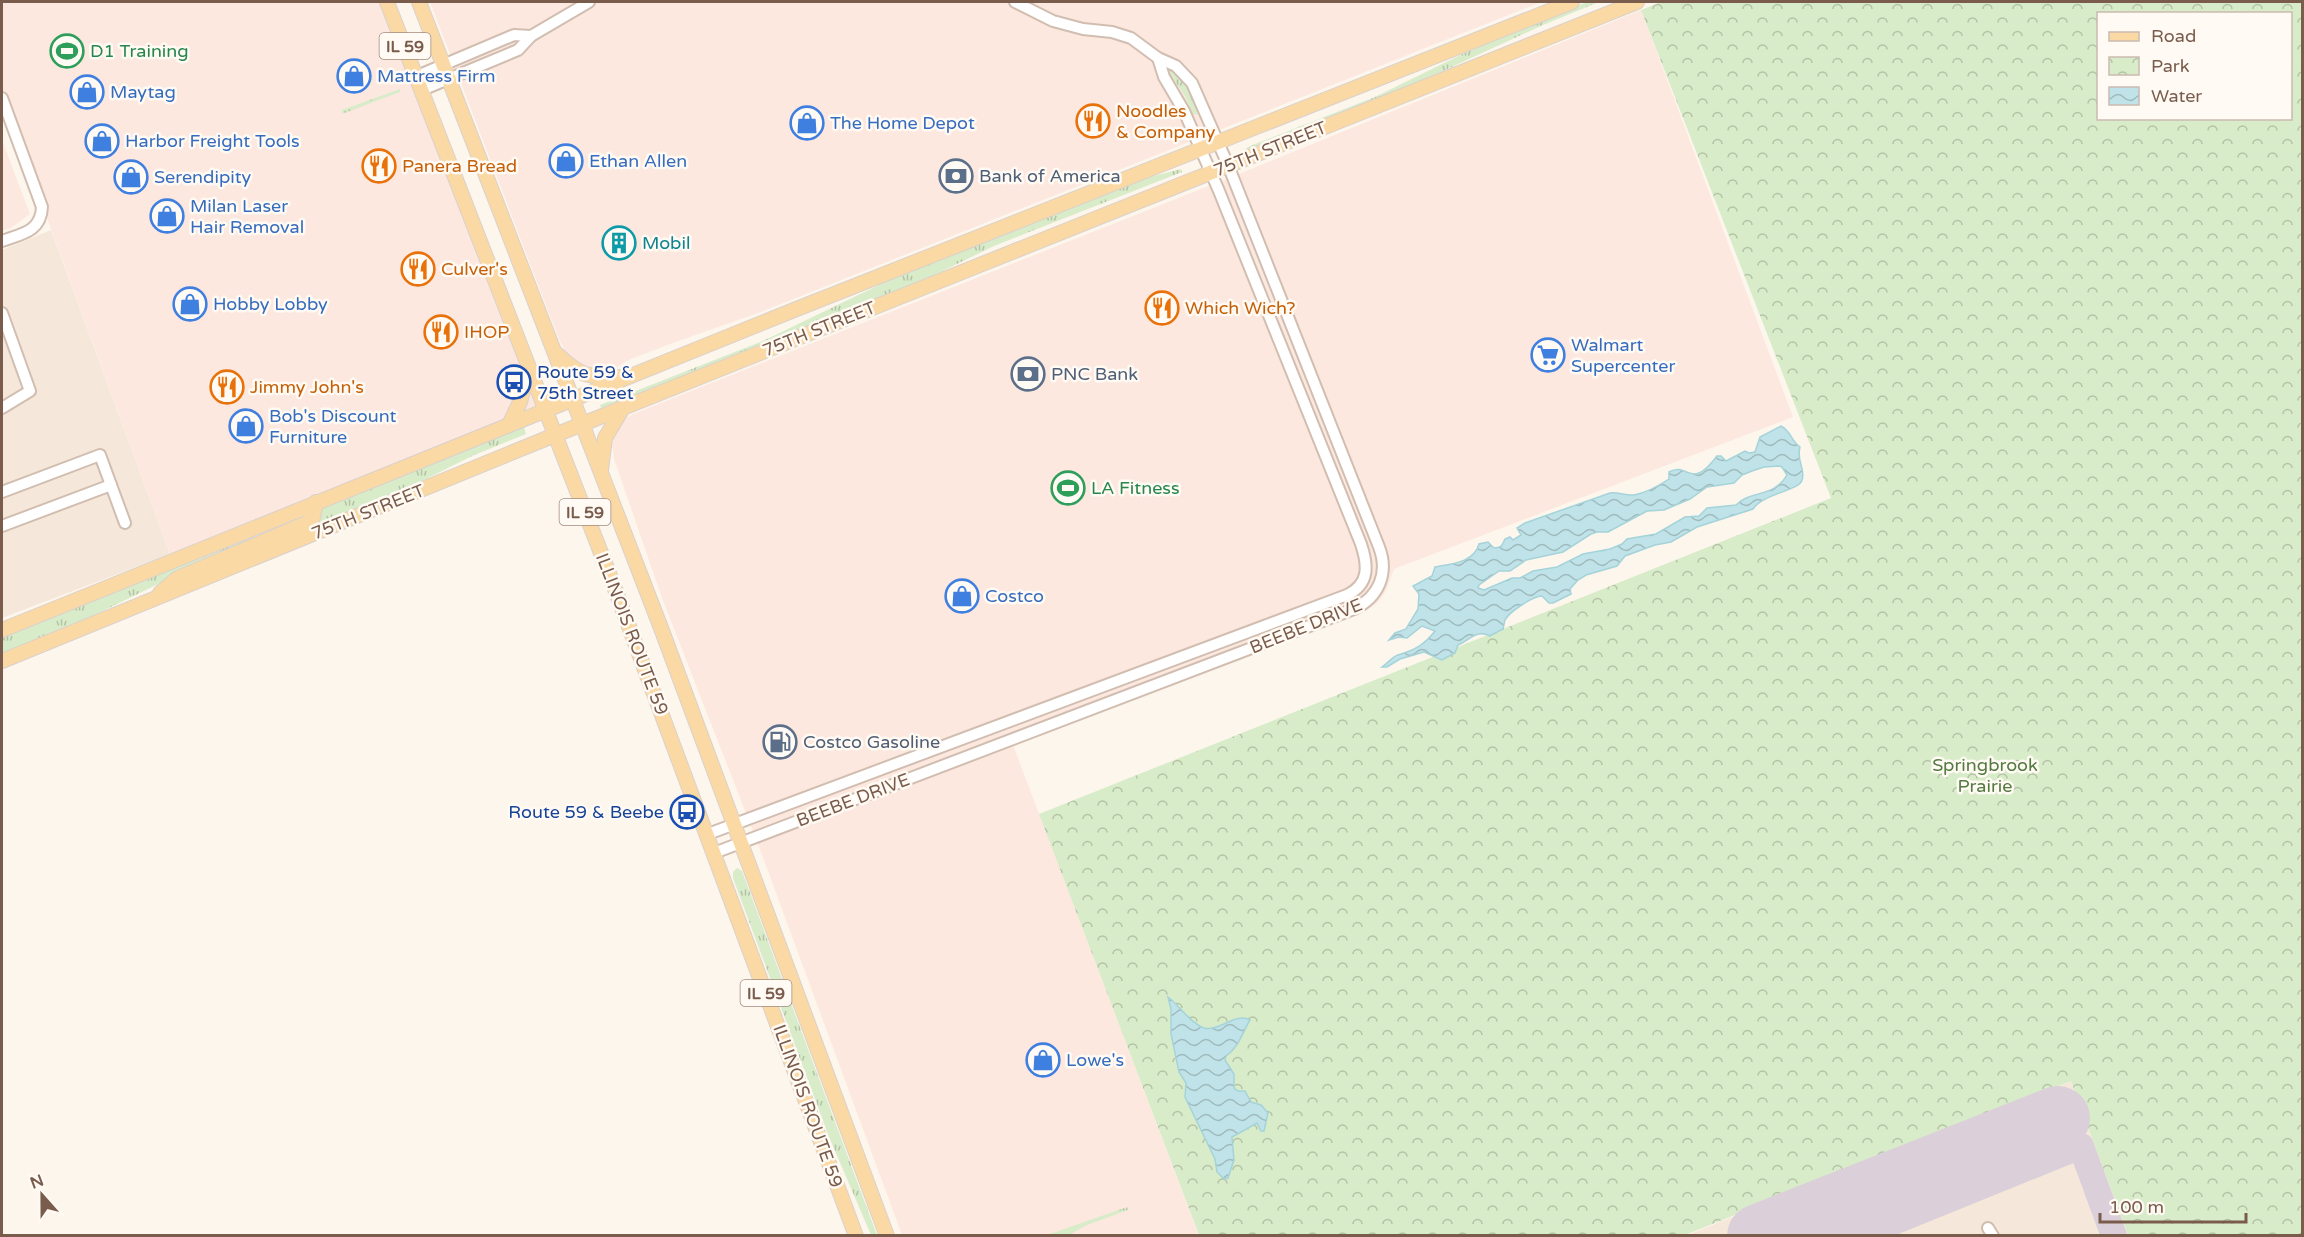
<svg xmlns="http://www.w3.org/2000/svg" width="2304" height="1237" font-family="'Varela Round',sans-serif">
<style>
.residential{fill:#f5e8da}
.commercial{fill:#fde8e0}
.grass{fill:url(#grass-tufts)}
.park{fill:url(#park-crowns);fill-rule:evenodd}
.water{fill:url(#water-waves);stroke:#a5d3da;stroke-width:1.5;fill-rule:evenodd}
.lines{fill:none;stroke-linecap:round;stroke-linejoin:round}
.taxiway{stroke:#dbcfda;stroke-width:26}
.runway{stroke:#dbcfda;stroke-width:64}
.minor-casing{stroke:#d1beb0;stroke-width:14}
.major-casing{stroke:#dad1cd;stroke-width:16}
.minor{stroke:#fff;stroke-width:10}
.major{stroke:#fbd9a5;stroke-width:14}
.labels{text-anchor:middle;stroke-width:5;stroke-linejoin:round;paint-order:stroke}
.shield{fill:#fffaf3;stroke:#a28b7f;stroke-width:1.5}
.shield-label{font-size:16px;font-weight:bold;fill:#7a5c4d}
.leisure-label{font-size:18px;fill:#27864d;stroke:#fffaf3;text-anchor:start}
.shop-label{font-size:18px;fill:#366cbe;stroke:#fffaf3;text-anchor:start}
.food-label{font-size:18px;fill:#c56008;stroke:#fffaf3;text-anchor:start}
.street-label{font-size:18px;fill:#7a5c4d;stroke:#fffaf3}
.service-label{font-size:18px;fill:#4e5e75;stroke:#fffaf3;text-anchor:start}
.culture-label{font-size:18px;fill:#0d838f;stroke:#fffaf3;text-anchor:start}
.transit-label{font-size:18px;fill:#164399;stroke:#fffaf3;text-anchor:start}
.park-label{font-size:18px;fill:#537a41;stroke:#fffaf3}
</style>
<defs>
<pattern id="grass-tufts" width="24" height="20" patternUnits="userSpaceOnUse" patternTransform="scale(1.5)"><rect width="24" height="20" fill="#d8ecc9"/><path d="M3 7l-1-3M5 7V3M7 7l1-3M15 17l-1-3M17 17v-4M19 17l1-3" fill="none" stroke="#b4c2a5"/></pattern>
<pattern id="park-crowns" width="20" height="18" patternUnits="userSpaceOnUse" patternTransform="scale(1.5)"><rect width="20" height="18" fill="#d8ecc9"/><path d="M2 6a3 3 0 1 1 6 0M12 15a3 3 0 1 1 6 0" fill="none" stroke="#b4c2a5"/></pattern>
<pattern id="water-waves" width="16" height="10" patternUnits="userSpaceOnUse" patternTransform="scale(1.5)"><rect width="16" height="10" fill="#bfe3e8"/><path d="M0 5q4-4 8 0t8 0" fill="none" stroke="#a0bbbe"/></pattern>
</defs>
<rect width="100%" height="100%" fill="#fdf6ec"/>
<g class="residential">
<path d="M51 230 170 554 2 618V250Z"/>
<path d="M2071 1081 2128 1235 1685 1236Z"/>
</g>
<g class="commercial">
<path d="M2 2H380L536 407 170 554 2 95Z"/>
<path d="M430 2H1541L761 312 670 344 626 361 618 367 596 372 581 370 569 359 558 337Z"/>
<path d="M1641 10 1793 417 1394 569 1386 591 1377 603 1367 610 1013 745 1199 1236 902 1235 758 844 662 598 614 459 612 444 616 428 623 420 633 414 1239 174Z"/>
<path d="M2 140 30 214 11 228 2 231Z"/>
</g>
<g class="grass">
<path d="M1587 2H1599L1543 25 1417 83 1243 153 1242 151 1250 146 1375 97 1495 38Z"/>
<path d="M1170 68 1186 86 1198 112 1197 114 1193 115 1185 96 1167 70Z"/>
<path d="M400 89V92L342 114V110Z"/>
<path d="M1181 169 1182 172 994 246 918 283 601 408 600 405 765 340 908 271 1128 183Z"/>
<path d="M524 427 526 434 472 456 392 496 291 536 320 507 516 428Z"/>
<path d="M306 513V519L156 585 66 629 2 656V636Z"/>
<path d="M737 868 742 871 877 1235H871L829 1137 733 878V872Z"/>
<path d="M1127 1207 1128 1210 1087 1225 1069 1235H1047Z"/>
</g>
<path class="park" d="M1661 2H2302V1235H2128L2071 1081 1685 1235H1199L1039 814 1831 498 1641 10ZM2098 14H2290V118H2098Z"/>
<g class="water">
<path d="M1781 426C1791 431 1791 441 1800 447 1796 462 1806 469 1802 480 1799 491 1764 493 1753 509L1697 527 1671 542 1655 545 1625 556 1617 566 1586 575 1578 580 1570 589 1571 594 1553 603H1549L1542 596C1533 596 1509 612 1505 620 1504 623 1504 626 1503 629L1490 636C1476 629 1470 640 1458 645L1455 653 1442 660 1424 652 1400 659 1387 667H1382C1388 663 1393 656 1398 655 1415 650 1424 645 1435 631L1422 626 1407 638 1399 637 1389 640 1395 633 1406 629 1418 609 1419 594 1413 586 1432 576 1435 567C1450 564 1474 563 1479 544L1488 542 1494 548C1502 548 1502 545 1505 539L1510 537 1513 540 1521 535 1517 528 1525 523 1610 493C1619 492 1626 496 1634 495 1645 493 1660 485 1669 479V472C1689 461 1690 492 1717 456H1721L1726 461 1745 451 1749 453 1755 452 1760 437ZM1779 466 1782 467 1787 475C1774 498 1750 490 1736 505L1707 508 1699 516 1685 517 1656 534 1627 539 1622 544 1610 549 1583 554 1557 567 1533 571 1520 578H1512L1484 590 1478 588 1479 585 1499 571H1510L1526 560 1563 552 1591 534 1597 532H1608L1647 511 1664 510 1690 499 1707 487 1734 483 1742 475 1752 471 1764 467Z"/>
<path d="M1168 997C1179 1005 1190 1023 1204 1028 1219 1032 1236 1012 1250 1020 1242 1033 1239 1047 1226 1056L1225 1060 1234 1074V1088L1238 1091H1245L1251 1102 1261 1105 1268 1113 1264 1131H1261L1257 1123 1232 1137 1234 1160 1228 1178 1224 1179 1217 1172 1215 1159 1185 1097 1186 1083 1179 1072 1171 1034V1009Z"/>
</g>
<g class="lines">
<path class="taxiway" d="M1859 1236 2081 1146 2114 1236"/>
<path class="runway" d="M1759 1236 2058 1118"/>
<g class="minor-casing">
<g id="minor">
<path d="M417 76 514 35 531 36"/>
<path d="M422 90 518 50 531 36 589 2"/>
<path d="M2 98 42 207C41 232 21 234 2 241"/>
<path d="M2 313 30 391 2 408"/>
<path d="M2 492 100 455 111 485"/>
<path d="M2 526 111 485 125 523"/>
<path d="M708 834 1347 595C1370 584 1368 565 1361 544L1219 191 1184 111 1164 77 1158 58"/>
<path d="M714 853 1354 609C1379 597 1389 573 1379 547L1228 165 1192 83 1176 66 1158 58 1131 38 1112 32 1083 29 1053 21 1015 2"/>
<path d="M1988 1228 1993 1236"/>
</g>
</g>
<g class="major-casing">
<g id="major">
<path d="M387 2 615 589 856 1236"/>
<path d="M419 2 661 628 887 1236"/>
<path d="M557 354C581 377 588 377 620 377"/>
<path d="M509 425 520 402 524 387 532 374"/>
<path d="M601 470 605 438 623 408"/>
<path d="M160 593 178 578 307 523 313 517 316 502"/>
<path d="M2 630 794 310 1572 2"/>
<path d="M2 661 555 435 1637 2"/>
</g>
</g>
<use href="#minor" class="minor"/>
<use href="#major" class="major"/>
</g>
<defs>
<g id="stadium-ring" transform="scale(1.725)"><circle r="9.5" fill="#fffaf3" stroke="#2e9e5b" stroke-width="1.5"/><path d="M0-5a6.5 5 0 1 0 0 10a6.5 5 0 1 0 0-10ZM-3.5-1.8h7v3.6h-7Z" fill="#2e9e5b"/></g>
<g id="shop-ring" transform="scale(1.725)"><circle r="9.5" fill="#fffaf3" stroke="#3f7fe0" stroke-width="1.5"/><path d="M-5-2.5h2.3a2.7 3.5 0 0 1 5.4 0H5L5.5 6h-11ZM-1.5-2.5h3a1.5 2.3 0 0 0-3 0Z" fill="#3f7fe0"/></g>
<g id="restaurant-ring" transform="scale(1.725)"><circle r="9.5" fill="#fffaf3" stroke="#e8710a" stroke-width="1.5"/><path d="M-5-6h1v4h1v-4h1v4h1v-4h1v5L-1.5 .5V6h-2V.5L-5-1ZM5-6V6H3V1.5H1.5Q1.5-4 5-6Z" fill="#e8710a"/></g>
<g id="bank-ring" transform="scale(1.725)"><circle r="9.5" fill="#fffaf3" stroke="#5c6f8a" stroke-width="1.5"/><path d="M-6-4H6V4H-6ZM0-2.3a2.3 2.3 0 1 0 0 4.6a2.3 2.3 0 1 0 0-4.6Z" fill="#5c6f8a"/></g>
<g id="building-ring" transform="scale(1.725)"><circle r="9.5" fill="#fffaf3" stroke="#0f9aa8" stroke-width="1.5"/><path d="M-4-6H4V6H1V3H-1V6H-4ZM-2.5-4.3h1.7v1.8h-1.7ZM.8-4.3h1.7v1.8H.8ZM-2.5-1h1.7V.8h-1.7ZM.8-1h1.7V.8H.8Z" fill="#0f9aa8"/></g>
<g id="supermarket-ring" transform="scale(1.725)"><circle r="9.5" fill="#fffaf3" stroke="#3f7fe0" stroke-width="1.5"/><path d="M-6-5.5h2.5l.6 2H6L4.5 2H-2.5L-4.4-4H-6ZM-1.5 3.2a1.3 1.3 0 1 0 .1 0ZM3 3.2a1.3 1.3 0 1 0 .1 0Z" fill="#3f7fe0"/></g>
<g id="bus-ring" transform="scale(1.725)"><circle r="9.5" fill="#fffaf3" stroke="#1a4fb4" stroke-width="1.5"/><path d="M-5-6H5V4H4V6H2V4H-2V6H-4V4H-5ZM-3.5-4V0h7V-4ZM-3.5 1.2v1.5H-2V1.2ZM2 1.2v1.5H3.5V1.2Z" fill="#1a4fb4"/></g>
<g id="fuel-ring" transform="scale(1.725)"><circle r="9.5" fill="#fffaf3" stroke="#5c6f8a" stroke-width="1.5"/><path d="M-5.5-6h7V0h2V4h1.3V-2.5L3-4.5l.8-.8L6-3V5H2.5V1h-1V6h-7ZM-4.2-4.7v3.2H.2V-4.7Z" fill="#5c6f8a"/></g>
</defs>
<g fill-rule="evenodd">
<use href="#stadium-ring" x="67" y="51"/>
<use href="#shop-ring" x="354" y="76"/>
<use href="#shop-ring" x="87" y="92"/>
<use href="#restaurant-ring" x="1093" y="121"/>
<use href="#shop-ring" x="807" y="123"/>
<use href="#shop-ring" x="102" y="141"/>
<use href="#shop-ring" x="566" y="161"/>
<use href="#restaurant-ring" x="379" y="166"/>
<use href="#bank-ring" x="956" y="176"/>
<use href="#shop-ring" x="131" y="177"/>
<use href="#shop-ring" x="167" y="216"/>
<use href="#building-ring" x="619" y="243"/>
<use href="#restaurant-ring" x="418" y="269"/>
<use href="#shop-ring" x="190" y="304"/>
<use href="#restaurant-ring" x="1162" y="308"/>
<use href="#restaurant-ring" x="441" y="332"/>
<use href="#supermarket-ring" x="1548" y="355"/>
<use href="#bank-ring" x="1028" y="374"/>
<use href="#bus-ring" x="514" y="382"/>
<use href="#restaurant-ring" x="227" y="387"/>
<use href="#shop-ring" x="246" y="426"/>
<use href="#stadium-ring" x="1068" y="488"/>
<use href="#shop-ring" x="962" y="596"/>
<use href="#fuel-ring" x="780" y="742"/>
<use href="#bus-ring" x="687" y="812"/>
<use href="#shop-ring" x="1043" y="1060"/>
</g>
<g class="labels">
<g class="shield">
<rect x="379.5" y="33" width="51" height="26" rx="4.5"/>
<rect x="559.5" y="499" width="51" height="26" rx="4.5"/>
<rect x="740.5" y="980" width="51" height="26" rx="4.5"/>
</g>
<g class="shield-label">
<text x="405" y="52">IL 59</text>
<text x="585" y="518">IL 59</text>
<text x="766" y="999">IL 59</text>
</g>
<g class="leisure-label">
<text x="90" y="57">D1 Training</text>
<text x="1091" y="494">LA Fitness</text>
</g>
<g class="shop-label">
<text x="377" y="82">Mattress Firm</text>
<text x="110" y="98">Maytag</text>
<text x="830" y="129">The Home Depot</text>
<text x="125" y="147">Harbor Freight Tools</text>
<text x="589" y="167">Ethan Allen</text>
<text x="154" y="183">Serendipity</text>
<text x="190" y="212">Milan Laser<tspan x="190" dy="21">Hair Removal</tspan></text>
<text x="213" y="310">Hobby Lobby</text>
<text x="1571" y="351">Walmart<tspan x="1571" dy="21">Supercenter</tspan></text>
<text x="269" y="422">Bob's Discount<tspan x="269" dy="21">Furniture</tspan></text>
<text x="985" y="602">Costco</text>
<text x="1066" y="1066">Lowe's</text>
</g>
<g class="food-label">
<text x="1116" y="117">Noodles<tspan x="1116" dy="21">&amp; Company</tspan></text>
<text x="402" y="172">Panera Bread</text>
<text x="441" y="275">Culver's</text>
<text x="1185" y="314">Which Wich?</text>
<text x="464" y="338">IHOP</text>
<text x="250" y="393">Jimmy John's</text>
</g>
<g class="street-label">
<text transform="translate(1270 149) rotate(-22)" y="6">75TH STREET</text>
<text transform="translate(819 329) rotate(-22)" y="6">75TH STREET</text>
<text transform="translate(368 512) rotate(-22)" y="6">75TH STREET</text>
<text transform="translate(1306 626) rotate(-22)" y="6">BEEBE DRIVE</text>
<text transform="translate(632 634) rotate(69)" y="6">ILLINOIS ROUTE 59</text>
<text transform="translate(853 800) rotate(-21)" y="6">BEEBE DRIVE</text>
<text transform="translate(808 1106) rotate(70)" y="6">ILLINOIS ROUTE 59</text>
</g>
<g class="service-label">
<text x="979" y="182">Bank of America</text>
<text x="1051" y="380">PNC Bank</text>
<text x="803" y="748">Costco Gasoline</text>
</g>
<g class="culture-label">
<text x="642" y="249">Mobil</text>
</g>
<g class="transit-label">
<text x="537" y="378">Route 59 &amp;<tspan x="537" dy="21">75th Street</tspan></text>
<text x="664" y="818" text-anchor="end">Route 59 &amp; Beebe</text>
</g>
<g class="park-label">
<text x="1985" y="771">Springbrook<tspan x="1985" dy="21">Prairie</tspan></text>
</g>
</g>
<rect width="2304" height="1237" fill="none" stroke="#7a5c4d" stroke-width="6"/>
<rect x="2097" y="12" width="195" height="108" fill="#fffaf3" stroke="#cabbb1" stroke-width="1.5"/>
<rect x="2109" y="32" width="30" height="9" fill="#fbd9a5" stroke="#cabbb1" stroke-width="1.5"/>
<text x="2151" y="42" font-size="18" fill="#7a5c4d">Road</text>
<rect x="2109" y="57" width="30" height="18" fill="url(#park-crowns)" stroke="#cabbb1" stroke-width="1.5"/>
<text x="2151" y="72" font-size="18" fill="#7a5c4d">Park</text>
<rect x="2109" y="87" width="30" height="18" fill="url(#water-waves)" stroke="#cabbb1" stroke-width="1.5"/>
<text x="2151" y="102" font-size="18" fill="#7a5c4d">Water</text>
<g transform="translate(42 1195) rotate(339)" stroke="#fffaf3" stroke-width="4.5" paint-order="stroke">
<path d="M0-4.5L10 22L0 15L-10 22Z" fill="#7a5c4d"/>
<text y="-9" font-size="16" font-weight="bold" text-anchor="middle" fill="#7a5c4d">N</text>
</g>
<path d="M2100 1213v9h146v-9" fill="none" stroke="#7a5c4d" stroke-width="3"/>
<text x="2109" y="1213" font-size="18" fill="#7a5c4d" stroke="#fffaf3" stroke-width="4.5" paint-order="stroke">100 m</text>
</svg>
